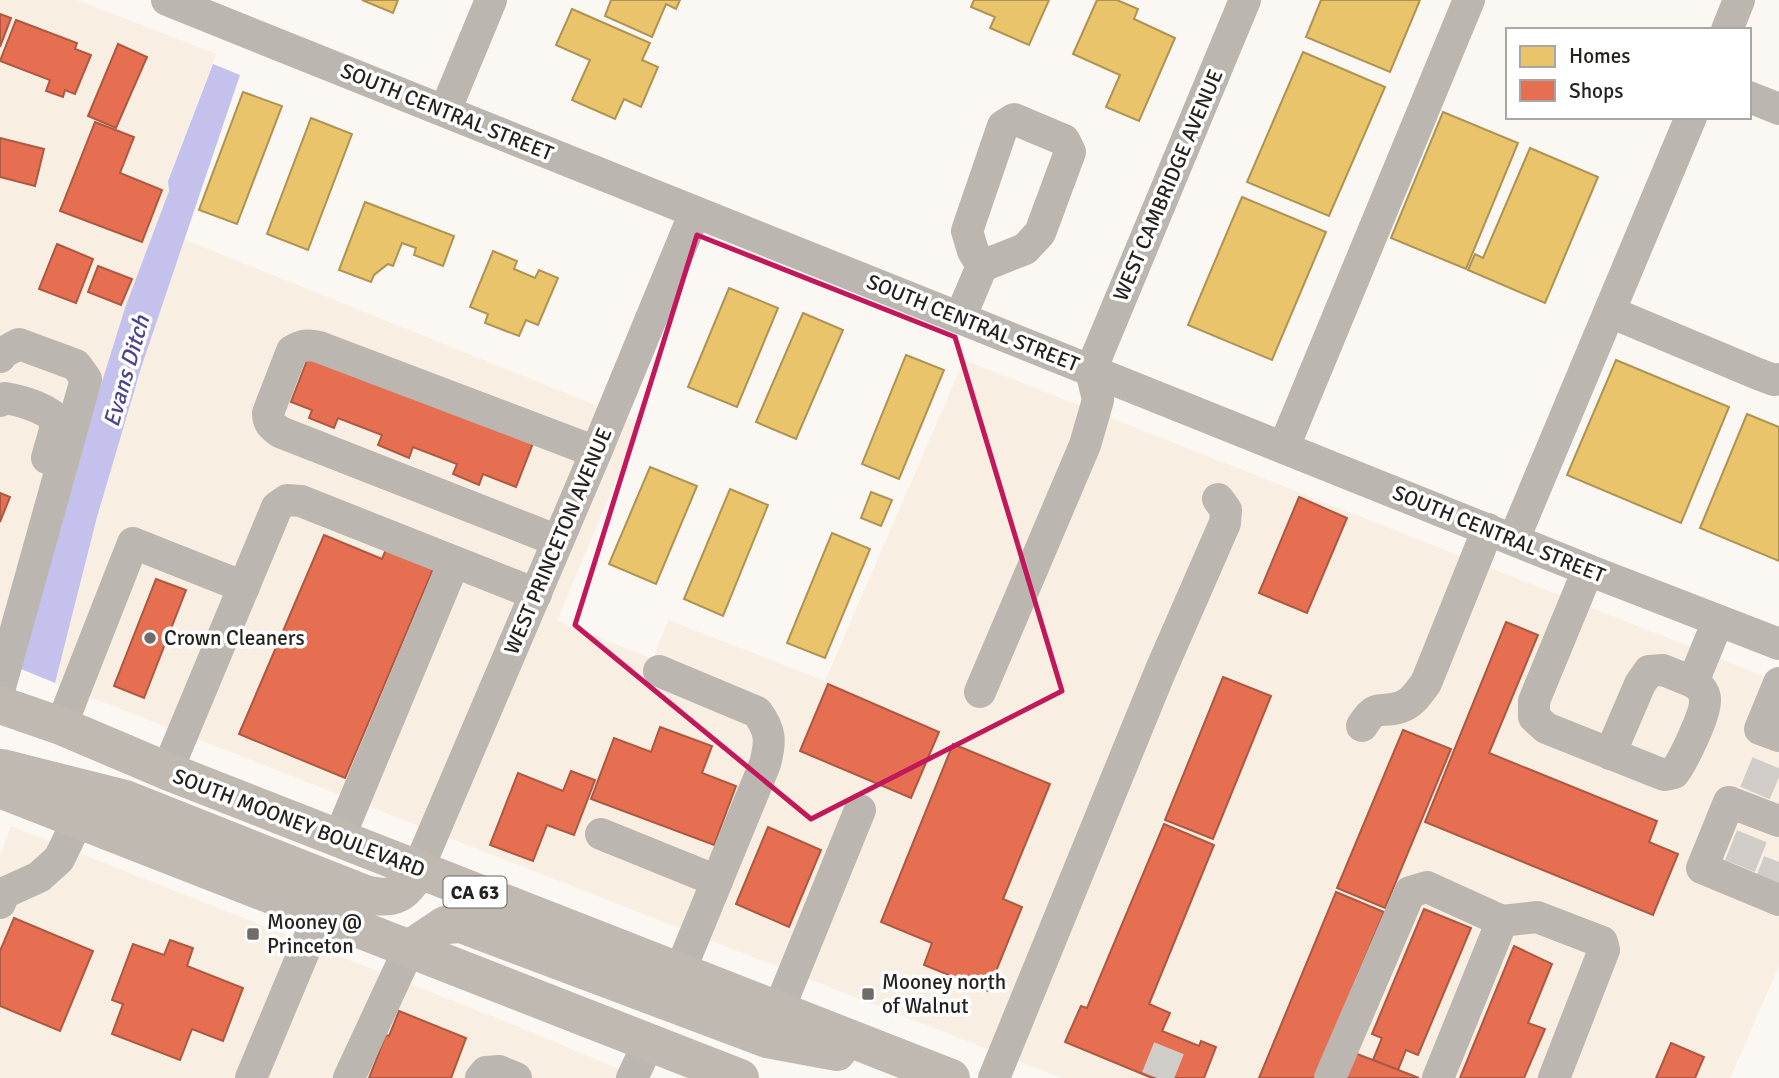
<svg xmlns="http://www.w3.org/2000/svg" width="1779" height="1078" font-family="Signika,sans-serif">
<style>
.built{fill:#f8efe2}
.water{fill:#c4c2ec}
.homes{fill:#e9c46a;stroke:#ae9353;stroke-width:2}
.shops{fill:#e76f51;stroke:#ad5842;stroke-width:2}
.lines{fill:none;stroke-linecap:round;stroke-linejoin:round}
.minor-tunnel{stroke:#d0ccc8;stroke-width:32;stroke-dasharray:32 16;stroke-linecap:butt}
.minor{stroke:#bcb6b0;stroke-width:32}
.major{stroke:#bfb9b1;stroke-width:38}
.marked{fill:none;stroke:#c2185b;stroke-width:5;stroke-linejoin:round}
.poi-dot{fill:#706d68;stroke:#fff;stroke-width:2.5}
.labels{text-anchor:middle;stroke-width:7;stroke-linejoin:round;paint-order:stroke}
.shield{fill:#fff;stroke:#666462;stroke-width:2}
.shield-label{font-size:19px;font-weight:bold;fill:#25221e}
.street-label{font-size:21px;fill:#25221e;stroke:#fff}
.poi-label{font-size:21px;fill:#25221e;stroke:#fff;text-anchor:start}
.water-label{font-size:23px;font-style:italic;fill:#4b448e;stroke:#fff}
</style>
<rect width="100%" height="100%" fill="#fbf7f2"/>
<g class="built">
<path d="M0 0H77L216 54 168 180 169 191 96 401 0 661Z"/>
<path d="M183 239 640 423 557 621 653 659 668 620 825 681 964 360 1779 682V966L1730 1078H1061L55 683 97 517 141 368Z"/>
<path d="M11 826 514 1025 640 1078H0V855Z"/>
</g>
<path class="water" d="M213 64 240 75 141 368 97 517 55 683 21 669 96 401 125 308 169 191 168 181Z"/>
<g class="homes">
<path d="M362 0H398L393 13Z"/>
<path d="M611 0H680L676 9 666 4 652 37 605 16Z"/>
<path d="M974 0H1049L1029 45 990 28 995 17 971 7Z"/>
<path d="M1097 0H1117L1138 9 1134 19 1175 38 1139 121 1106 107 1120 75 1073 54Z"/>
<path d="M1321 0H1420L1390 72 1306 37Z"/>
<path d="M572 9 650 43 642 60 658 67 641 107 624 99 615 119 572 100 590 60 556 45Z"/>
<path d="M1303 52 1385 87 1329 216 1247 182Z"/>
<path d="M243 92 282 106 237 224 199 210Z"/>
<path d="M1443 112 1518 143 1466 269 1391 238Z"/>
<path d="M311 118 352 134 308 250 267 234Z"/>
<path d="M1530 148 1598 177 1545 303 1468 270 1475 254 1483 258Z"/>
<path d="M1242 197 1326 232 1272 360 1188 325Z"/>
<path d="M365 202 454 236 443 266 414 255 416 248 402 243 393 266 388 264 374 275 371 282 339 270Z"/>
<path d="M493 251 517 261 514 269 535 278 539 270 558 278 538 325 526 320 519 336 485 323 488 314 470 307Z"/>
<path d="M729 288 778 308 737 407 688 387Z"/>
<path d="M803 313 843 330 796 439 756 422Z"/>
<path d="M906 355 944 370 899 479 862 464Z"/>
<path d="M1616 360 1729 407 1681 523 1567 475Z"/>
<path d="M1747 414 1779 427V561L1700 528Z"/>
<path d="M650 467 697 486 656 584 609 564Z"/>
<path d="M730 489 768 505 723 616 684 599Z"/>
<path d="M871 492 892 500 881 526 861 518Z"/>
<path d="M832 533 870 549 825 658 787 643Z"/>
</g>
<g class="shops">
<path d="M0 14 11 18 0 47Z"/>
<path d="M16 20 77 43 75 49 91 55 75 94 65 90 63 97 46 91 50 80 0 61Z"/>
<path d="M118 44 147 57 116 128 88 116Z"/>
<path d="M95 122 134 137 120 173 162 190 142 242 60 211Z"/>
<path d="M0 138 44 149 35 186 0 177Z"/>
<path d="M57 244 93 259 76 303 39 289Z"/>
<path d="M98 266 132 279 121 305 88 292Z"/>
<path d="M311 350 535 438 516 487 483 474 479 485 453 474 457 464 413 447 409 458 378 445 382 435 338 418 334 428 309 418 312 410 291 402Z"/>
<path d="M0 493 10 497 0 522Z"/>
<path d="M1299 497 1347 518 1307 613 1259 593Z"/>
<path d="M324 535 382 559 387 547 434 567 345 778 239 734Z"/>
<path d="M156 579 186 590 144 698 114 686Z"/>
<path d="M1506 622 1538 635 1489 753 1657 821 1649 842 1678 854 1653 915 1425 822Z"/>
<path d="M1223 677 1271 696 1213 839 1165 820Z"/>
<path d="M828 684 939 732 911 798 800 751Z"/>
<path d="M660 727 712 746 702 773 736 786 714 845 591 799 614 738 651 752Z"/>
<path d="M1403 730 1451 749 1385 908 1337 888Z"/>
<path d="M953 744 1050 784 1003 899 1022 907 988 991 924 965 932 943 881 922Z"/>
<path d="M571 771 595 780 574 835 547 825 533 861 490 845 518 773 563 791Z"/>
<path d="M1164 824 1214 845 1149 1004 1170 1013 1162 1031 1199 1046 1201 1041 1216 1047 1204 1078H1152L1065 1042 1081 1006 1087 1008Z"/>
<path d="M768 827 821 850 789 927 736 904Z"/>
<path d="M1336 892 1384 912 1315 1078H1259Z"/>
<path d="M1424 909 1471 928 1418 1055 1406 1050 1398 1070 1373 1060 1382 1038 1372 1034Z"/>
<path d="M14 918 93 951 60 1031 0 1006V951Z"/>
<path d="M170 940 193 948 187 966 243 988 223 1041 192 1029 180 1060 112 1034 123 1004 112 1000 133 944 164 955Z"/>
<path d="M1514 946 1552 964 1528 1023 1545 1029 1524 1078H1460Z"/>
<path d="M399 1011 466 1038 451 1078H369L386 1035 389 1036Z"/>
<path d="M1671 1043 1704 1057 1695 1078H1656Z"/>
<path d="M1352 1052 1419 1078H1342Z"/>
</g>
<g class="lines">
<g class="minor-tunnel">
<path d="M1755 793 1768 762"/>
<path d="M1740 866 1754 831"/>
<path d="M1772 880 1779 862"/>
<path d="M1157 1078 1174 1036"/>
</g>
<g class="minor">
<path d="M167 0 1588 570 1779 644"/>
<path d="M1727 30 1739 0"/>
<path d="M1749 97 1779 109"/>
<path d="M445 111 491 0"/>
<path d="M1610 312 1758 374 1774 380 1779 379"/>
<path d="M960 318 982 266 1025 249 1040 233 1070 152 1064 140 1014 119 1003 126 967 231 973 251 982 266"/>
<path d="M0 357 2 353 19 344 76 365 86 379 0 687"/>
<path d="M0 401 5 398C22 401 40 406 54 417L55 430 47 458"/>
<path d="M1284 447 1469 0"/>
<path d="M1514 539 1691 117"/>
<path d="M558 541 280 432C272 426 268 423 268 413L292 351C302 345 308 344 319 347L596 452"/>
<path d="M1588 570 1534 701V717L1546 728 1664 775 1674 773C1683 761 1706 714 1705 700 1705 691 1699 686 1693 682L1718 621"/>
<path d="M659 671 757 712C771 731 771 741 765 764L671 993"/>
<path d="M1779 683 1760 729 1779 736"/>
<path d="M980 692 1085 445 1098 400 1091 370 1245 0"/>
<path d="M61 726 133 543 244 587"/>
<path d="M1362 726C1377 702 1380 714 1401 707 1413 703 1419 692 1426 683L1488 529"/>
<path d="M1610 754 1640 684 1649 671 1663 670 1693 682"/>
<path d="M167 771 277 507 287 500 301 501 536 594"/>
<path d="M1779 821 1729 802 1702 868 1779 900"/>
<path d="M601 834 717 881"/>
<path d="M339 838 454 562"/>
<path d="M418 869 596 452 695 212"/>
<path d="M0 903 4 893 39 877 59 859 78 820"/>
<path d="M770 1031 860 810"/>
<path d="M251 1078 320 913"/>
<path d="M349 1078 409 949"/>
<path d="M481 1078 486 1072 499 1071 516 1078"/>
<path d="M632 1078 649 1042"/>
<path d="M994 1078 1160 672 1225 523 1226 510 1218 499"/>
<path d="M1330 1078 1410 892 1427 887 1502 921 1537 917 1602 942 1604 950 1554 1078"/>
<path d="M1438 1078 1502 921"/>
</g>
<g class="major">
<path d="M0 705 61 726 167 771 951 1078"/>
<path d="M2 768 125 799 365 894C393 901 405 895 418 869"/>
<path d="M0 789 740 1078"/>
<path d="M409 949 445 925 461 924 767 1039 837 1052"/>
</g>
</g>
<path class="marked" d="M697 235 955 337 1062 691 811 819 575 625Z"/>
<g class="poi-dot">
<circle cx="150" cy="638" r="7"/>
<rect x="246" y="927" width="14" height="14" rx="3.5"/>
<rect x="861" y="987" width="14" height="14" rx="3.5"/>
</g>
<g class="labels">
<rect class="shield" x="443.5" y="876.5" width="63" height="31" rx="5"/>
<g class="shield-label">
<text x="475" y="899">CA 63</text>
</g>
<g class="street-label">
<text transform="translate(447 112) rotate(22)" y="7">SOUTH CENTRAL STREET</text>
<text transform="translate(1168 185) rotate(-67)" y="7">WEST CAMBRIDGE AVENUE</text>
<text transform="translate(973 323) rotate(22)" y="7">SOUTH CENTRAL STREET</text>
<text transform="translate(1499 534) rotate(22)" y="7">SOUTH CENTRAL STREET</text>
<text transform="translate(558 541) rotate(-67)" y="7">WEST PRINCETON AVENUE</text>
<text transform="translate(299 823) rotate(21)" y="7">SOUTH MOONEY BOULEVARD</text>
</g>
<g class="poi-label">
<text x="164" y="645">Crown Cleaners</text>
<text x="267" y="929">Mooney @<tspan x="267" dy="24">Princeton</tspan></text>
<text x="882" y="989">Mooney north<tspan x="882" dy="24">of Walnut</tspan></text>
</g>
<g class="water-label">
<text transform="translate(126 371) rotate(-74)" y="8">Evans Ditch</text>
</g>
</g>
<rect x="1506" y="28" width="245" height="91" fill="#ffffff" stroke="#a8a7a5" stroke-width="2"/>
<rect x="1520" y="46" width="35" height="21" fill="#e9c46a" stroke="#a8a7a5" stroke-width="2"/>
<text x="1569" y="63" font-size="21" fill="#25221e">Homes</text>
<rect x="1520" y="80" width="35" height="21" fill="#e76f51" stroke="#a8a7a5" stroke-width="2"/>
<text x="1569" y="98" font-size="21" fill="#25221e">Shops</text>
</svg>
